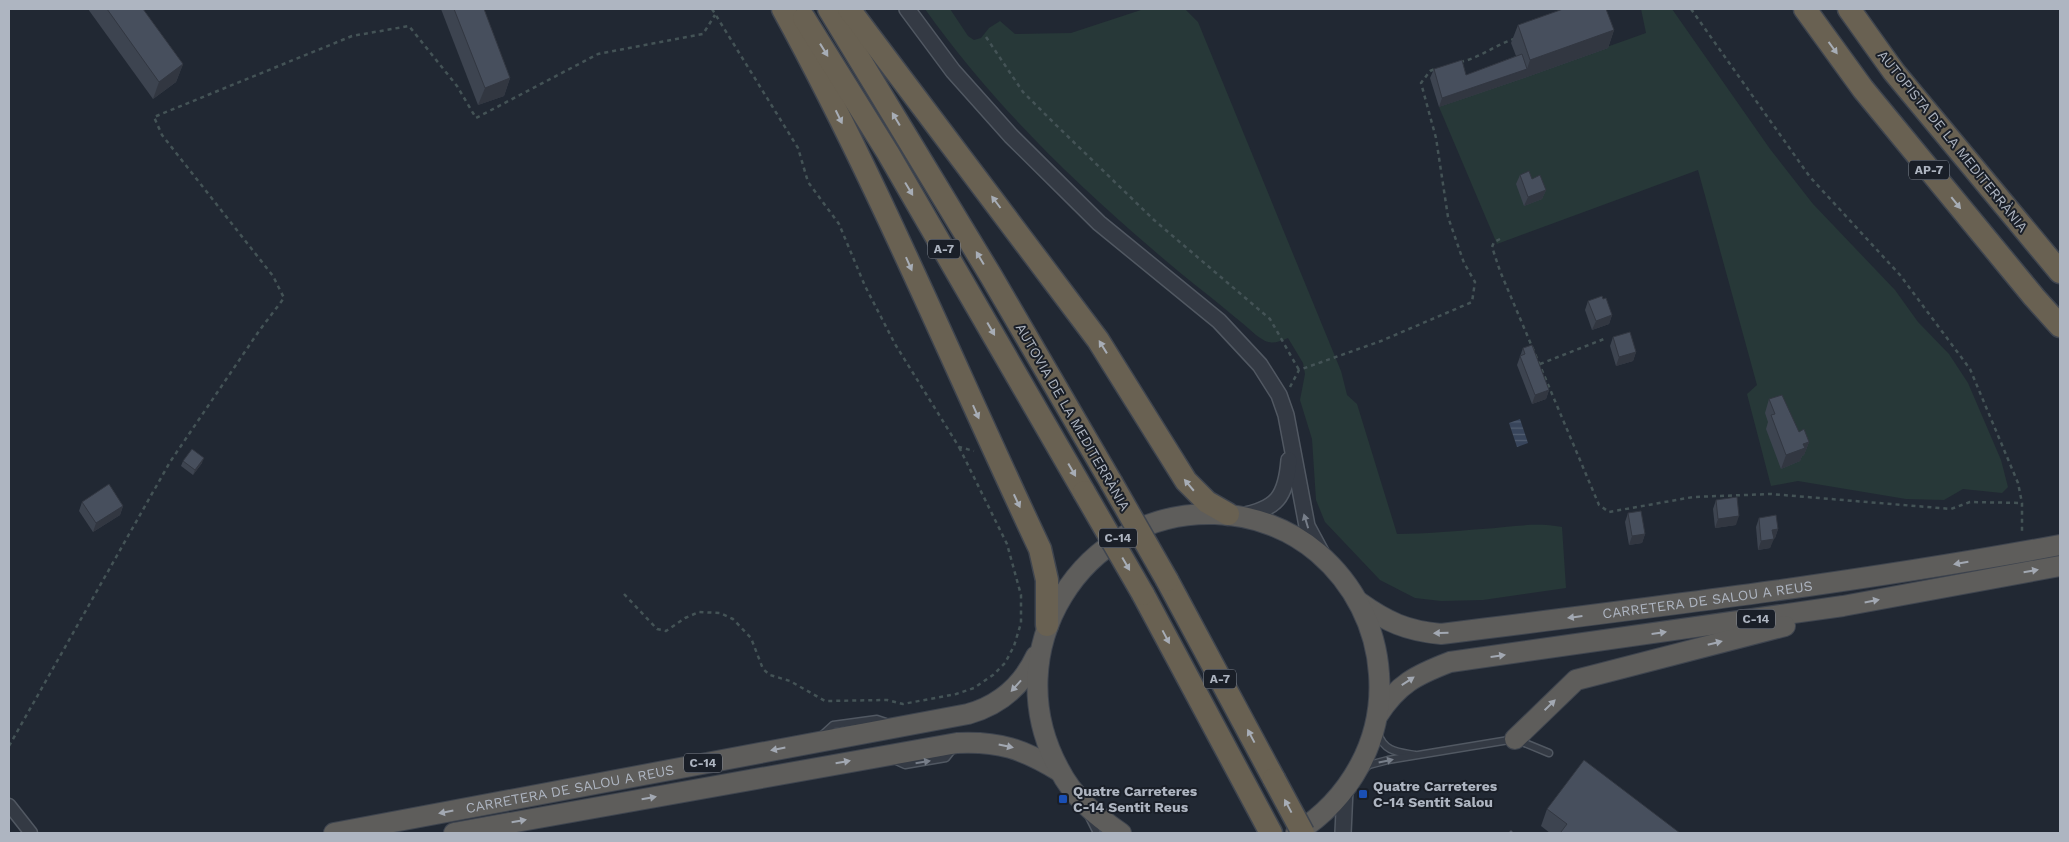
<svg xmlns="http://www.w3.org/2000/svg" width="2069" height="842" font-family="'Work Sans',sans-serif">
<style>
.grass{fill:#273838}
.water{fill:url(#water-rules)}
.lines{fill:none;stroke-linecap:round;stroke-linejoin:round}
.service-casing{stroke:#515862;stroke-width:9}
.minor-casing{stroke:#515862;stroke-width:15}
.tertiary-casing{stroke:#515862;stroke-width:18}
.trunk-casing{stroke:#3f454f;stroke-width:22}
.motorway-casing{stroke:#3f454f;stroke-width:25}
.path{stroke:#445356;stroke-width:2.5;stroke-dasharray:4 4;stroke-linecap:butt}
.service{stroke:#343a44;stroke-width:6}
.minor{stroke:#343a44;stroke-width:12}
.tertiary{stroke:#343a44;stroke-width:15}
.trunk{stroke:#5e5d5b;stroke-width:20}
.motorway{stroke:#696152;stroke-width:22}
.motorway-bridge-casing{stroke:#3f454f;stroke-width:25;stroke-linecap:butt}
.motorway-bridge{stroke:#696152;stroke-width:22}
.wall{fill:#3d4450}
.shaded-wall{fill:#323741}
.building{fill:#474f5d;stroke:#323741}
.oneway{fill:#a7adb6}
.oneway2{fill:#777e89}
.oneway3{fill:#a2a8b2}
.transit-dot{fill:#1a4fb4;stroke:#1a1f28;stroke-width:2}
.labels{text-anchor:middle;stroke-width:4;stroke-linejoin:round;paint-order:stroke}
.shield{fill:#1a1f28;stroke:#828893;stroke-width:1}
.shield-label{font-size:12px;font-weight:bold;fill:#aeb5c1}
.street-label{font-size:14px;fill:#aeb5c1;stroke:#1a1f28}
.poi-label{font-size:14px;font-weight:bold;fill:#aeb5c1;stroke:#1a1f28;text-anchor:start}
</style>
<defs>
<pattern id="water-rules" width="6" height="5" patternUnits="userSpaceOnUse" patternTransform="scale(1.25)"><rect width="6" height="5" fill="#38455b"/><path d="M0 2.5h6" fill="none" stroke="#525e71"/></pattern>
</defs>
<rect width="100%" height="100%" fill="#212833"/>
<g class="grass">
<path d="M925 9H950L968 36 974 40 981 38 989 28 1000 21 1015 34 1071 33 1144 9H1185L1198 22 1341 371 1347 395 1357 404 1397 534C1425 534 1454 531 1482 529 1510 527 1535 522 1562 527L1566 588 1483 600 1441 601 1415 598 1380 580 1325 522 1316 500 1312 439 1300 400 1305 374 1303 363 1288 338C1274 344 1269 345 1256 335 1222 305 1185 278 1151 248 1067 176 989 99 925 9Z"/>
<path d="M1641 9H1672L1770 149 1813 204 1895 290 1918 322 1949 354 1968 383 2001 460 2008 487 2002 493 1963 489 1944 500 1906 499 1798 481 1771 486 1747 394 1757 385 1698 170 1497 244 1439 107 1646 33Z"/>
</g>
<path class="water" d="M1520 419 1528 443 1517 447 1509 423Z"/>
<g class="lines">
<g class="service-casing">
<g id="service">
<path d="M1378 733C1384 752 1398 752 1415 755"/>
<path d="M821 736 833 725 877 719 886 722"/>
<path d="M894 760 905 765 946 758 953 749"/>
<path d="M1364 769 1369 765 1388 760 1515 739 1549 753"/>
<path d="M1089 817 1097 833"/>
</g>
</g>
<g class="minor-casing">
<path id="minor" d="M9 805 31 833"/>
</g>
<g class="tertiary-casing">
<g id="tertiary">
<path d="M907 9 953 71 1011 136 1099 223 1219 321 1260 365 1279 395 1286 415 1307 526 1321 552"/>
<path d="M1240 516C1277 509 1286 497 1289 460"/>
<path d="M1343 833 1345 789"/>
</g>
</g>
<g class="trunk-casing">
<g id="trunk">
<path id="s1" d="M1359 602C1387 622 1407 631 1441 634 1648 608 1855 583 2060 545"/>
<path d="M1378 715C1398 684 1416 675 1450 662L1843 606 2060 566"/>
<path d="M1515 739 1576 680 1785 626"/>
<path id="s2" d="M334 833 968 714C1000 705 1022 686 1036 656"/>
<path d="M454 833 957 743C999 741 1023 749 1059 771"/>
<path d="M1121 833C1096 816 1073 797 1059 769 995 651 1081 510 1215 514 1253 515 1290 529 1318 553 1354 584 1376 627 1379 674 1384 740 1350 799 1296 833"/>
</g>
</g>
<g class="motorway-casing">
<g id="motorway">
<path d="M783 9C879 184 955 369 1040 549L1047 580V625"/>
<path d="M829 9 991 276 1111 482"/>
<path d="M849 9 1098 340 1186 481 1207 502 1228 514"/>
<path d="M1805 9 1863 89 2034 297 2060 326"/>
<path d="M1849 9 1894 72 2060 272"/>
<path d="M804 18 888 153 1084 492"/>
<path d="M1167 580 1274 779"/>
<path d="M1143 594 1271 833"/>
</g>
</g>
<g class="path">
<path d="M712 9 798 148 808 182 839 224 865 286 895 344 959 447 974 451"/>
<path d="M1691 9 1810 177 1900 275 1970 369 2018 483 2022 503V534"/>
<path d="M986 37 1023 92 1054 123 1154 220 1270 319 1299 370"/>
<path d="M1460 62C1480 58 1495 45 1514 39"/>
<path d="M1500 239 1494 242 1492 247 1500 271 1599 505 1609 512 1693 497 1771 494 1951 509 1970 502 2022 503"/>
<path d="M1540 364 1604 339"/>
<path d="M1290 387 1299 370 1381 341 1472 302 1475 282 1464 263 1448 217 1436 138 1421 83 1430 71 1435 69"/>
<path d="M624 594 657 629 666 631 685 618 699 612 720 613 733 619 751 638 763 669 770 675 790 681 825 701 887 700 903 704 956 694 974 688 993 675 1005 663 1014 646 1021 623V595L1007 544 959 447"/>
<path d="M9 746 170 462 259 331 284 298 273 276 162 135 154 117 352 36 409 26 457 86 476 118 598 54 703 34 715 15"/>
</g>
<use href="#service" class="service"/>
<use href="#minor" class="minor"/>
<use href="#tertiary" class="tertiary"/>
<use href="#trunk" class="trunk"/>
<use href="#motorway" class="motorway"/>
<g class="motorway-bridge-casing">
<g id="motorway-bridge">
<path d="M1111 482 1167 580"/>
<path d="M1084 492 1143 594"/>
<path d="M1274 779 1303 833"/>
</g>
</g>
<use href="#motorway-bridge" class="motorway-bridge"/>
</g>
<g class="wall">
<path d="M88 9H143L183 64 176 82 153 99Z"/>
<path d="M441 9H484L510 78 504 96 478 105Z"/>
<path d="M1518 25 1614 30 1608 48 1524 78 1439 107 1430 78 1434 69 1466 75 1516 56 1511 43Z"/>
<path d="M1520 175 1532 179 1546 190 1542 199 1524 206 1516 184Z"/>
<path d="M1603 299 1612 315 1609 324 1592 330 1585 310 1588 301Z"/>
<path d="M1613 337 1636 352 1633 361 1616 366 1610 346Z"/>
<path d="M1523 348 1549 390 1546 399 1532 404 1517 365Z"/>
<path d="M1769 399 1799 432 1809 442 1804 455 1802 456 1800 461 1781 469 1766 429 1768 422 1765 413Z"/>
<path d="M183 461 202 463 193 475 181 466Z"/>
<path d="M1716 500 1736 525 1715 528 1713 509Z"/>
<path d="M82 502 123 506 120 515 93 532 79 511Z"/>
<path d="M1628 513 1645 534 1642 543 1629 545 1625 522Z"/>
<path d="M1759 518 1778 529 1775 538 1773 539 1770 548 1758 550 1756 527Z"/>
<path d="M1547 809 1680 833H1550L1541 826Z"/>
</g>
<g class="shaded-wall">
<path d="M1614 30 1608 48 1524 78 1439 107 1442 98 1527 69 1530 60Z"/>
<path d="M183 64 176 82 153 99 159 82Z"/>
<path d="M510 78 504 96 478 105 485 88Z"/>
<path d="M1546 190 1542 199 1524 206 1528 197Z"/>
<path d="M1612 315 1609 324 1592 330 1596 321Z"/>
<path d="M1636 352 1633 361 1616 366 1619 357Z"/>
<path d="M1549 390 1546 399 1532 404 1535 395Z"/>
<path d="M1809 442 1804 455 1802 456 1800 461 1781 469 1786 455 1803 444Z"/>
<path d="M204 458 202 463 193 475 195 470Z"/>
<path d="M123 506 120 515 93 532 96 523Z"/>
<path d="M1739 516 1736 525 1715 528 1718 519Z"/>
<path d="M1778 529 1775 538 1769 540 1772 530Z"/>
<path d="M1645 534 1642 543 1629 545 1632 536Z"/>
<path d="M1774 539 1770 548 1758 550 1761 541Z"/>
</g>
<g class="building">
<path d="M107 9H143L183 64 159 82Z"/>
<path d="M454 9H484L510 78 485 88Z"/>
<path d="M1563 9H1606L1614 30 1530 60 1518 25Z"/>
<path d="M1522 54 1527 69 1442 98 1434 69 1462 60 1466 75Z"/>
<path d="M1529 171 1532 179 1540 175 1546 190 1528 197 1520 175Z"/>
<path d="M1602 296 1603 299 1606 298 1612 315 1596 321 1588 301Z"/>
<path d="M1630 332 1636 352 1619 357 1613 337Z"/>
<path d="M1532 345 1549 390 1535 395 1520 356 1525 354 1523 348Z"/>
<path d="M1782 395 1799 432 1804 429 1809 442 1803 444 1805 448 1786 455 1771 415 1775 414 1769 399Z"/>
<path d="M192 449 204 458 195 470 183 461Z"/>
<path d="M109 484 123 506 96 523 82 502Z"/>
<path d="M1737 497 1739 516 1718 519 1716 500Z"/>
<path d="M1641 511 1645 534 1632 536 1628 513Z"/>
<path d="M1776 515 1778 529 1772 530 1774 539 1761 541 1759 518Z"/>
<path d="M1584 760 1680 833H1564L1561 832 1567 824 1547 809Z"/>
<path d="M1511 830 1514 833H1508Z"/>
</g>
<defs><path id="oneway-solid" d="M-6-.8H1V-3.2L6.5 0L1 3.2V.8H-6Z" transform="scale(1.25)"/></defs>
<g class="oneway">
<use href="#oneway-solid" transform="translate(1833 48) rotate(54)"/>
<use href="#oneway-solid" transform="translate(824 50) rotate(58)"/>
<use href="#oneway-solid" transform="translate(839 117) rotate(64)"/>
<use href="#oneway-solid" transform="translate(896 119) rotate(-121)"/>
<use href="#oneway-solid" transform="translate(909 189) rotate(59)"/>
<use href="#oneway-solid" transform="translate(996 202) rotate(-127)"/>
<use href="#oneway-solid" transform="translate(1956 203) rotate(51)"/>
<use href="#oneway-solid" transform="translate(980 258) rotate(-121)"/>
<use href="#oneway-solid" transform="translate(909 264) rotate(66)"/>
<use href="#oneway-solid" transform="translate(991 329) rotate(60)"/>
<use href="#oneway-solid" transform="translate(1103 347) rotate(-122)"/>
<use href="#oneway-solid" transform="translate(976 412) rotate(66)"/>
<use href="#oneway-solid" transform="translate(1072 470) rotate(60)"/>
<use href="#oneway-solid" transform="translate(1189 485) rotate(-130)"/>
<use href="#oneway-solid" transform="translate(1017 501) rotate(65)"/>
<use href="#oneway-solid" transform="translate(1126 564) rotate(60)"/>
<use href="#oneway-solid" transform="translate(1166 637) rotate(62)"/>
<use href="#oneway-solid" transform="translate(1251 736) rotate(-118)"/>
<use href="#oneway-solid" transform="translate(1288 806) rotate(-118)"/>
</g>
<g class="oneway2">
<use href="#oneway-solid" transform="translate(1306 521) rotate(-107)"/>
<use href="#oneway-solid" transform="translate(1386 761) rotate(-12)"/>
<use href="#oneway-solid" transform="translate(923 762) rotate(-9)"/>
</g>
<g class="oneway3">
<use href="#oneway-solid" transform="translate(1961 563) rotate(170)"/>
<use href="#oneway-solid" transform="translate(2031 571) rotate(-10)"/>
<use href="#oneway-solid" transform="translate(1872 601) rotate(-11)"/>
<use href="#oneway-solid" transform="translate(1575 617) rotate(173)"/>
<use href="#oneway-solid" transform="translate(1441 633) rotate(179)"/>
<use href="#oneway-solid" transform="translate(1659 633) rotate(-8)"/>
<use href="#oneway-solid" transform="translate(1715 643) rotate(-14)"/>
<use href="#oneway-solid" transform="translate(1498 656) rotate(-8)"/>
<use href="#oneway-solid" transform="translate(1408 681) rotate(-33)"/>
<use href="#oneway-solid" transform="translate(1016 686) rotate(132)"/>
<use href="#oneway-solid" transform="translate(1550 705) rotate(-44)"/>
<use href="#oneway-solid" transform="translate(1006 746) rotate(12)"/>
<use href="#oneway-solid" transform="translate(778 749) rotate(169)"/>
<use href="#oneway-solid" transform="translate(843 762) rotate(-10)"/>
<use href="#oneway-solid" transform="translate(649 798) rotate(-10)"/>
<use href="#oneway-solid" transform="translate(446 812) rotate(169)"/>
<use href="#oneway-solid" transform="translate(519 821) rotate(-10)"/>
</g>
<g class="transit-dot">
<rect x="1358" y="789" width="10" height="10" rx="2.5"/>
<rect x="1058" y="794" width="10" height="10" rx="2.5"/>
</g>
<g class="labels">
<g class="shield">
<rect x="1909" y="160.5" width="40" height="19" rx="4"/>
<rect x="928" y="239.5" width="32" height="19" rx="4"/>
<rect x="1099" y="528.5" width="38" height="19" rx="4"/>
<rect x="1737" y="609.5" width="38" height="19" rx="4"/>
<rect x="1204" y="669.5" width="32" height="19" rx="4"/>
<rect x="684" y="753.5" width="38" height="19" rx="4"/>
</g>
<g class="shield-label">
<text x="1929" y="174">AP-7</text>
<text x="944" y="253">A-7</text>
<text x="1118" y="542">C-14</text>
<text x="1756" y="623">C-14</text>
<text x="1220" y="683">A-7</text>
<text x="703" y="767">C-14</text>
</g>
<g class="street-label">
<text transform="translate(1953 141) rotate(51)" y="5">AUTOPISTA DE LA MEDITERRÀNIA</text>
<text transform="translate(1073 417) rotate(60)" y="5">AUTOVIA DE LA MEDITERRÀNIA</text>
<text dy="5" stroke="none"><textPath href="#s1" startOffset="358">CARRETERA DE SALOU A REUS</textPath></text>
<text dy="5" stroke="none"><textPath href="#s2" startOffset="240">CARRETERA DE SALOU A REUS</textPath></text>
</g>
<g class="poi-label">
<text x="1373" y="791">Quatre Carreteres<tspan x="1373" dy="16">C-14 Sentit Salou</tspan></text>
<text x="1073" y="796">Quatre Carreteres<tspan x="1073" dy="16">C-14 Sentit Reus</tspan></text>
</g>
</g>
<rect width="2069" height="842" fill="none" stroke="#aeb5c1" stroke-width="20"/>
</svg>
